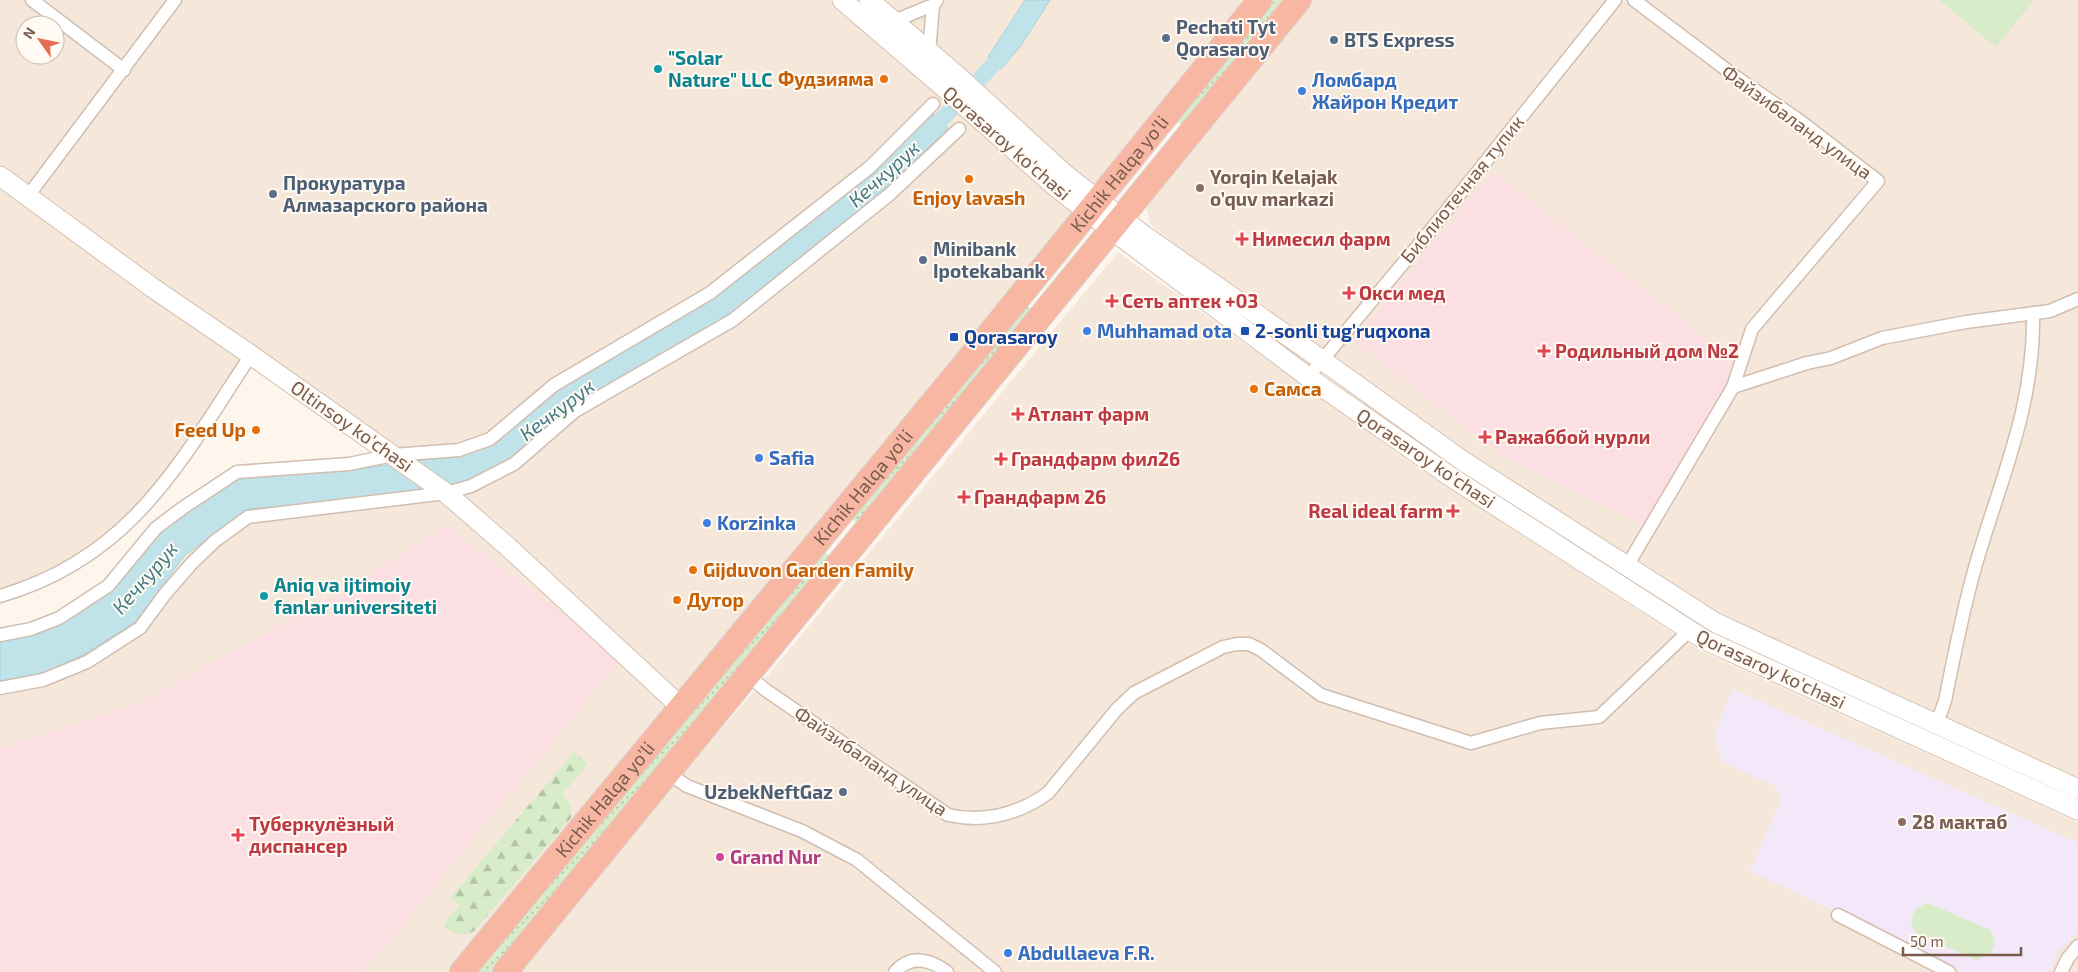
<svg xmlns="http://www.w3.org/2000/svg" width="2078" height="972" font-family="'Exo 2',sans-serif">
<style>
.residential{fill:#f5e8da;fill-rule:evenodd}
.education{fill:#f3e8fa}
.medical{fill:#fbdfe3}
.grass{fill:url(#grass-dots)}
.forest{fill:url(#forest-firs)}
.pitch{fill:#d8ecc9}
.water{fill:#bfe3e8;stroke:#a5d3da}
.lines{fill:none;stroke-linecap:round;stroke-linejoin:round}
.canal{stroke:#bfe3e8;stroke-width:16}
.street-casing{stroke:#d1beb0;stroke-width:15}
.secondary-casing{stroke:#d6c0b0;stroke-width:21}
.highway-casing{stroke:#dad1cd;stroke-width:26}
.street{stroke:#fff;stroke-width:12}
.secondary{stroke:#fff;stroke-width:19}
.highway{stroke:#f7b7a3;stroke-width:24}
.service-dot{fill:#5c6f8a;stroke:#fffaf3;stroke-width:2}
.culture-dot{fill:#0f9aa8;stroke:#fffaf3;stroke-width:2}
.food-dot{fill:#e8710a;stroke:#fffaf3;stroke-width:2}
.shop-dot{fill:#3f7fe0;stroke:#fffaf3;stroke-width:2}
.education-dot{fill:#8d6e63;stroke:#fffaf3;stroke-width:2}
.health-dot{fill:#e0444e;stroke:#fffaf3;stroke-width:2}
.transit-dot{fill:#1a4fb4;stroke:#fffaf3;stroke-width:2}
.hotel-dot{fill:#d1479c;stroke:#fffaf3;stroke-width:2}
.labels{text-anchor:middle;stroke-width:4;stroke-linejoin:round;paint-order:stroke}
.service-label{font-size:19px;font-weight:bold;fill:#4e5e75;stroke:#fffaf3;text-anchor:start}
.culture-label{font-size:19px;font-weight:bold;fill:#0d838f;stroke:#fffaf3;text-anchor:start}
.food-label{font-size:19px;font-weight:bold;fill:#c56008;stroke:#fffaf3;text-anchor:start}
.shop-label{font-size:19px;font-weight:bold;fill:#366cbe;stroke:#fffaf3;text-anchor:start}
.street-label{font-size:19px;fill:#7a5c4d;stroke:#fffaf3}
.education-label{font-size:19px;font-weight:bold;fill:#785e54;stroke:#fffaf3;text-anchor:start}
.health-label{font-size:19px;font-weight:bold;fill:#be3a42;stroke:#fffaf3;text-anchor:start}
.transit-label{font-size:19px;font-weight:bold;fill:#164399;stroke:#fffaf3;text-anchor:start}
.hotel-label{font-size:19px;font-weight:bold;fill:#b23c85;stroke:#fffaf3;text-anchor:start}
.water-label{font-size:20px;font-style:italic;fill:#437c86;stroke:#fffaf3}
</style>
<defs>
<pattern id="grass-dots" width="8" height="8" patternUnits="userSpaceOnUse" patternTransform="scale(1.25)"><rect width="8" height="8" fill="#d8ecc9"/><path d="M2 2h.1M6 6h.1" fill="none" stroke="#b4c2a5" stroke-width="1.8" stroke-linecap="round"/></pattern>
<pattern id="forest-firs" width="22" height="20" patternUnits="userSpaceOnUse" patternTransform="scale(1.25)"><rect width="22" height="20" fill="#d8ecc9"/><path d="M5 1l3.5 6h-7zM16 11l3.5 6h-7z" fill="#b4c2a5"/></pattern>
</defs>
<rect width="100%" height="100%" fill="#fdf6ec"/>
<g class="residential">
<path d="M0 0H1260L911 429 503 972H0V638L59 622 159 531 353 468 396 462 251 355 170 477 113 537 0 596V176L147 283 57 204 0 166ZM25 25H55V55H25Z"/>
<path d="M1309 0H2078V778L1966 728 1716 623 1322 360 1153 227 1150 223 1146 204Z"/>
<path d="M1118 252 1411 463 1701 651 2078 822V972H521L654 805 769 674Z"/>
</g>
<path class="education" d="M1733 689 2078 843V932L2058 952 2049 972H1962L1750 871 1781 801 1776 787 1722 761 1714 734Z"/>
<g class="medical">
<path d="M1492 171 1739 364 1644 525 1507 458 1353 341Z"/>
<path d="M446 526 622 657 364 972H0V748L140 703 354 584Z"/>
</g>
<g class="grass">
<path d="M1273 0H1285L1182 125 1176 119Z"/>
<path d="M1024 304 1035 313 858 528 855 521 850 517Z"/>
<path d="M824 551 832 559 490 972H478Z"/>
</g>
<path class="forest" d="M574 752 588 764 562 795 571 804V818L474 931C461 939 453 933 443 925L459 905 450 898Z"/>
<g class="pitch">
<path d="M1939 0H2034L1996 47Z"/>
<path d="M1928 903 1990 930 1995 942 1990 954 1978 960 1971 958 1916 933C1906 920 1913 907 1928 903Z"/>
</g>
<g class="water">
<path d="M1025 0H1050L1020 47 1001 69 988 57Z"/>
<path d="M934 114 948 128 886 191 727 317 512 461 469 481 358 500 248 509 185 555 135 622 85 654 45 672 0 683V639L59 623 160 532 237 476 353 470 459 454 557 388 711 297 873 170Z"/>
</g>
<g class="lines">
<path class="canal" d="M926 136 995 63 1008 45"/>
<g class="street-casing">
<g id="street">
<path d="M32 0 124 70"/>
<path d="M894 21 933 5 937 0"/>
<path d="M929 52 933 5"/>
<path d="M28 196 175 0"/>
<path d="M1308 377 1426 236 1615 0"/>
<path d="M1733 387 1807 363 1831 358 1882 338 1966 322 2050 311 2078 299"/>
<path d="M1627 566 1733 387 1752 329 1878 181 1800 121 1736 77 1634 0"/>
<path d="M0 596C133 557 180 462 251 355"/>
<path d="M0 635 31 629 59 618 108 586 156 528 184 507 237 472 349 464 393 455 459 450 490 439 554 385 710 293 870 167 933 104"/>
<path d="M747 675 767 691 948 815C985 823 1017 815 1048 793L1117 709 1134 693 1223 647 1237 644H1249L1261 650 1321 695 1471 743 1540 723 1599 717 1690 630"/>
<path d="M0 688 43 680 87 662 140 628 165 594 192 563 215 541 248 517 446 493 471 486 514 464 575 411 733 320 890 194 959 129"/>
<path d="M1937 723 1945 701C1954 655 1963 609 1976 564 2001 478 2035 405 2033 313"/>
<path d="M668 773 687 786 802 831 857 860 995 972"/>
<path d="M1838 915 1949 972"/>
<path d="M895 972C911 954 930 959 947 972"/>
<path d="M2061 972 2068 958 2078 946"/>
</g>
</g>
<g class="secondary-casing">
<g id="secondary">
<path d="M842 0 948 91 1057 188 1088 212 1308 377 1451 477 1705 640 2078 810"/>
<path d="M869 0 960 78 1067 176 1145 236 1322 360 1463 461 1716 623 2078 789"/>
<path d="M0 176 153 288 251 355 446 493 507 546 680 706"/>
</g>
</g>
<g class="highway-casing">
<g id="highway">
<path id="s1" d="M462 972 973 354 1260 0"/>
<path d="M505 972 1299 0"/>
</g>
</g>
<use href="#street" class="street"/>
<use href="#secondary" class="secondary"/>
<use href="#highway" class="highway"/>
</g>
<g class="service-dot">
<circle cx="1166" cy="38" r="5"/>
<circle cx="1334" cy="40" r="5"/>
<circle cx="273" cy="194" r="5"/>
<circle cx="923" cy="260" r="5"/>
<circle cx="843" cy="792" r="5"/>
</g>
<g class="culture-dot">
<circle cx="658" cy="69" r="5"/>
<circle cx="264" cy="596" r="5"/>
</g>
<g class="food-dot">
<circle cx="884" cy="79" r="5"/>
<circle cx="969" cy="179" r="5"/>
<circle cx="1254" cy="389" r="5"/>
<circle cx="256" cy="430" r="5"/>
<circle cx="693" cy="570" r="5"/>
<circle cx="677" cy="600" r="5"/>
</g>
<g class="shop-dot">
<circle cx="1302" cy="91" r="5"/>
<circle cx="1087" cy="331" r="5"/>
<circle cx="759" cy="458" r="5"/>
<circle cx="707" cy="523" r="5"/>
<circle cx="1008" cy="953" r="5"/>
</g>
<g class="education-dot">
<circle cx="1200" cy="188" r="5"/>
<circle cx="1902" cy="822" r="5"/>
</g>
<g class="health-dot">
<path d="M1239.5 231.5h5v5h5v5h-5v5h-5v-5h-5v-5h5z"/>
<path d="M1346.5 285.5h5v5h5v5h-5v5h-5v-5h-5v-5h5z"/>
<path d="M1109.5 293.5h5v5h5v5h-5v5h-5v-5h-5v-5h5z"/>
<path d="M1541.5 343.5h5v5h5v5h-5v5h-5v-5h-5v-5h5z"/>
<path d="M1015.5 406.5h5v5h5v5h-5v5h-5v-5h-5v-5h5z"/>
<path d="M1482.5 429.5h5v5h5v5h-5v5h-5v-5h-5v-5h5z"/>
<path d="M998.5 451.5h5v5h5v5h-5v5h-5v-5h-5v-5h5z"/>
<path d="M961.5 489.5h5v5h5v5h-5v5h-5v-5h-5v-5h5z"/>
<path d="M1450.5 503.5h5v5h5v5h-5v5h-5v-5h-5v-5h5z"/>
<path d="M235.5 827.5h5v5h5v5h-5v5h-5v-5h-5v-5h5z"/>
</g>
<g class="transit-dot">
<rect x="1240" y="326" width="10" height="10" rx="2.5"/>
<rect x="949" y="332" width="10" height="10" rx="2.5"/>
</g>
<circle class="hotel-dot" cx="720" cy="857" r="5"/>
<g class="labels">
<g class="service-label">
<text x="1176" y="34">Pechati Tyt<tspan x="1176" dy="22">Qorasaroy</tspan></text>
<text x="1344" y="47">BTS Express</text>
<text x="283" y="190">Прокуратура<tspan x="283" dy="22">Алмазарского района</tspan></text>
<text x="933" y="256">Minibank<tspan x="933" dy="22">Ipotekabank</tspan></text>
<text x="833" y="799" text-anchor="end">UzbekNeftGaz</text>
</g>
<g class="culture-label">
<text x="668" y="65">"Solar<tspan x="668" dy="22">Nature" LLC</tspan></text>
<text x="274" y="592">Aniq va ijtimoiy<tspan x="274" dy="22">fanlar universiteti</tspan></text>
</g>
<g class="food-label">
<text x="874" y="86" text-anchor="end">Фудзияма</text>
<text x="969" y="205" text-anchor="middle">Enjoy lavash</text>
<text x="1264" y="396">Самса</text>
<text x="246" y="437" text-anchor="end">Feed Up</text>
<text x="703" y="577">Gijduvon Garden Family</text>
<text x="687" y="607">Дутор</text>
</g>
<g class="shop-label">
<text x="1312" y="87">Ломбард<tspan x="1312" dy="22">Жайрон Кредит</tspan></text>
<text x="1097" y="338">Muhhamad ota</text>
<text x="769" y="465">Safia</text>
<text x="717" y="530">Korzinka</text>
<text x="1018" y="960">Abdullaeva F.R.</text>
</g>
<g class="street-label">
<text transform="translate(1797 122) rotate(36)" y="7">Файзибаланд улица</text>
<text transform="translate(1007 143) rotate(41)" y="7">Qorasaroy ko'chasi</text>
<text dy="7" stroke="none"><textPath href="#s1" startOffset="1034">Kichik Halqa yo'li</textPath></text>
<text transform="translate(1462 189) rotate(-51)" y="7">Библиотечная тупик</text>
<text transform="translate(352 426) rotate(35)" y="7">Oltinsoy ko'chasi</text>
<text transform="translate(1426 458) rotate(34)" y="7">Qorasaroy ko'chasi</text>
<text dy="7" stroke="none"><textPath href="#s1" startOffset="629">Kichik Halqa yo'li</textPath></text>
<text transform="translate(1771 669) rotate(25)" y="7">Qorasaroy ko'chasi</text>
<text transform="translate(871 761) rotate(34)" y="7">Файзибаланд улица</text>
<text dy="7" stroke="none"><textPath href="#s1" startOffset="224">Kichik Halqa yo'li</textPath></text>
</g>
<g class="education-label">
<text x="1210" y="184">Yorqin Kelajak<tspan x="1210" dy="22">o’quv markazi</tspan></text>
<text x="1912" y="829">28 мактаб</text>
</g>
<g class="health-label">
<text x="1252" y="246">Нимесил фарм</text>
<text x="1359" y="300">Окси мед</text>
<text x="1122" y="308">Сеть аптек +03</text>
<text x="1555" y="358">Родильный дом №2</text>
<text x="1028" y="421">Атлант фарм</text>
<text x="1495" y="444">Ражаббой нурли</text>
<text x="1011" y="466">Грандфарм фил26</text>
<text x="974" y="504">Грандфарм 26</text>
<text x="1443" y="518" text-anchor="end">Real ideal farm</text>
<text x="249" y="831">Туберкулёзный<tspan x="249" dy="22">диспансер</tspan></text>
</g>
<g class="transit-label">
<text x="1255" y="338">2-sonli tug'ruqxona</text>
<text x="964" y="344">Qorasaroy</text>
</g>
<g class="hotel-label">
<text x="730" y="864">Grand Nur</text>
</g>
<g class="water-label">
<text transform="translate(884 174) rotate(-42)" y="7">Кечкурук</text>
<text transform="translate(557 410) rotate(-37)" y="7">Кечкурук</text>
<text transform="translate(145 578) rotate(-49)" y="7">Кечкурук</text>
</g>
</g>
<g transform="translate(40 40) rotate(303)"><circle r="24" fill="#fffaf3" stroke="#cabbb1"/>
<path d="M0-4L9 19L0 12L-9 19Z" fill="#e76f51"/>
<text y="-8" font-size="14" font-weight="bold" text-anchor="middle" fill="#7a5c4d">N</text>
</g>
<path d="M1903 947v8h118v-8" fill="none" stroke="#7a5c4d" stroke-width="2.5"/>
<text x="1910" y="947" font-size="15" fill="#7a5c4d" stroke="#fffaf3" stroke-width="4" paint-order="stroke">50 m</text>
</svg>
